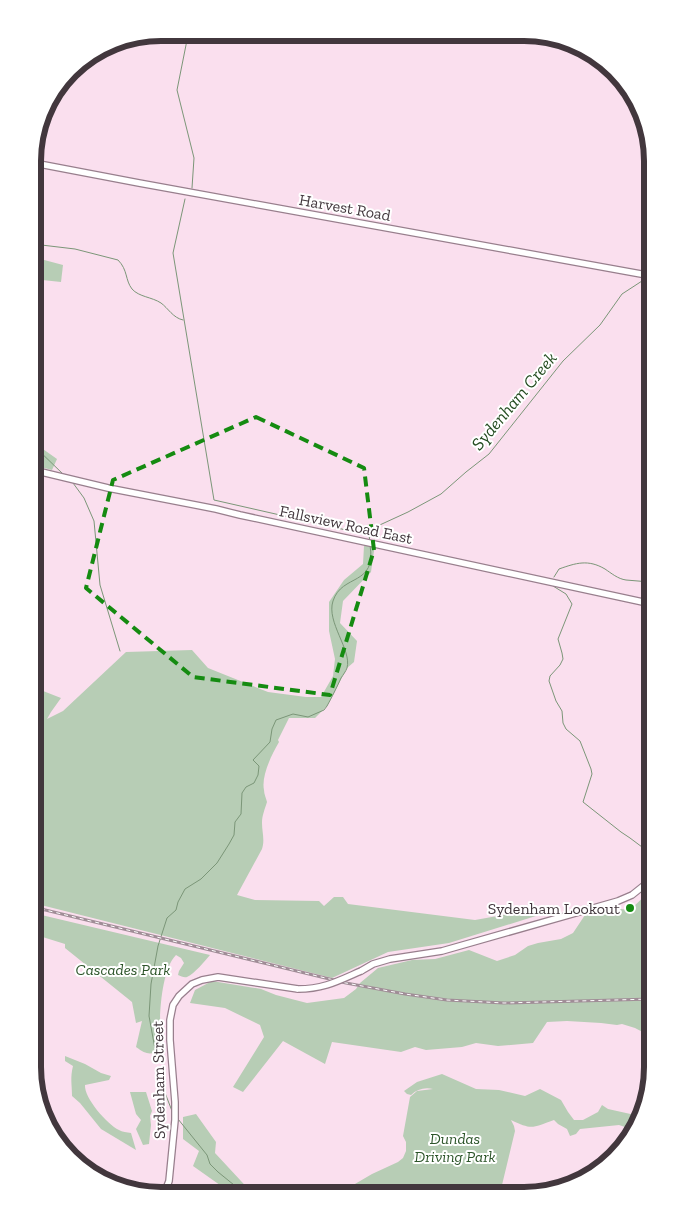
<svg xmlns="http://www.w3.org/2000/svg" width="685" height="1228" font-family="'Zilla Slab',serif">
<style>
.green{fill:#b7cdb5}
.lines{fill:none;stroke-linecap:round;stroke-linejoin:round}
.stream{stroke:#7b9678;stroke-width:1}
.secondary-casing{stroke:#987f8d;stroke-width:8}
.secondary{stroke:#fff;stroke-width:5.5}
.rail-casing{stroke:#a08d97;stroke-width:3}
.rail{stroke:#fff;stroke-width:1;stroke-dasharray:4;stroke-linecap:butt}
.secondary-bridge-casing{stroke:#987f8d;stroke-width:8;stroke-linecap:butt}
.secondary-bridge{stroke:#fff;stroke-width:5.5}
.marked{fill:none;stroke:#158b11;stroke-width:4;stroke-dasharray:10 6;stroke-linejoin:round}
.poi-dot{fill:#158b11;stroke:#fff;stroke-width:2}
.labels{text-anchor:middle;stroke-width:4;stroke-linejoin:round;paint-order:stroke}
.street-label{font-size:16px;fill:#42373d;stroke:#fff}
.poi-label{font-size:16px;fill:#42373d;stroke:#fff;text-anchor:end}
.park-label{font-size:16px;font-style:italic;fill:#2c5429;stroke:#fff}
.water-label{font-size:18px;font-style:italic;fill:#244c21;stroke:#fff}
.rim{fill:none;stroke:#42373d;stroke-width:6}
</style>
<rect width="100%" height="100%" fill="#fadfee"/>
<g class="green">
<path d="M33 257 63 265 61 282 33 279Z"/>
<path d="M33 442 57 459 52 470 33 465Z"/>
<path d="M375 544 371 572 343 601 340 623 357 641 354 662 347 668 327 706 315 718H289L278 740 279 742C272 754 261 776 264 790 264 794 266 798 267 802 265 809 262 815 262 823 262 832 265 840 262 849L237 895 255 900 319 901 324 906 334 897H343L348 904 475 920 537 909 539 915 449 943 388 952 332 978 33 903V682L38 689 61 698 51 712 47 719 63 711 126 652 192 650 208 668 268 692 306 697H321L333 676 335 659 329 631V602L344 580 363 564 364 546Z"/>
<path d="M652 889V1037L635 1028 622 1024 617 1025 601 1023 567 1021 547 1022 533 1043 498 1046 476 1043 462 1047 426 1050 415 1047 401 1052 332 1042 325 1064 283 1041 243 1092 233 1087 264 1037 260 1025 225 1008 190 1003 195 990 212 981 261 989 276 995 307 1003 344 998 356 989 360 983 378 968 412 960 435 959 469 950 497 961 515 955 528 946 538 943 561 939 573 933 585 915 621 909 630 910Z"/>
<path d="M33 913 210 955C205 961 194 974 187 977 184 978 181 976 178 975L179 971 184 963 181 958 176 955C163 968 160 1006 160 1023 160 1028 162 1033 163 1038 163 1042 163 1046 162 1050 150 1055 147 1055 136 1047L142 1021 136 1023 132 1002 65 948V944L33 934Z"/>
<path d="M65 1056 85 1064 101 1073 111 1076 109 1080 85 1085C84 1098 107 1124 119 1130 122 1132 127 1132 131 1133L136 1150 101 1129 80 1103 72 1096C72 1084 70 1078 73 1066L65 1061Z"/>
<path d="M442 1074 476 1089 499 1090 525 1096 540 1089 561 1100 568 1112 574 1120H583L598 1112 602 1105 608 1109 635 1115 631 1129 619 1125 580 1129 576 1134 570 1136 567 1129 558 1124 554 1120C532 1128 532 1130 511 1120L514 1126 515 1131 502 1185 497 1189H500L501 1195H340L343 1191 372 1174 398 1162 403 1158 406 1151V1142L403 1136 410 1097 417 1091 433 1089C425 1087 417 1089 411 1095L407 1094 404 1091 417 1082Z"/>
<path d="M130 1092H146L152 1111 150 1116 151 1125 149 1144 143 1145 136 1129 141 1120 136 1114Z"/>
<path d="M196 1114 216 1142 215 1153 254 1195H234L193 1166 199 1151 183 1139V1117Z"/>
</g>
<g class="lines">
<g class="stream">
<path d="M190 33 187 40 177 90 194 158 192 188"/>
<path d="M185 199 173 253 214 500 368 535"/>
<path d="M33 244 75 249 118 260C128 270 125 280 132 289 139 297 152 297 161 303 168 308 173 318 183 320"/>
<path d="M650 271H652"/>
<path d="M33 445 64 475"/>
<path d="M73 483 84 498 94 521 100 585 120 651"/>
<path d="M370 542 369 535 371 529 408 512 441 494 466 472 489 454 563 361 600 325 622 294 642 281"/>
<path d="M554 577 559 569C576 563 588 559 605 569 611 573 618 579 626 580 634 581 642 581 650 582L652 581"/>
<path d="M553 586 566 594 572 604 558 639 562 653 563 659 560 665 550 676 549 681 556 701 562 711 563 723 566 729 580 741 591 769 592 774 583 802 621 832 630 838 642 847"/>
<path d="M157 1055 155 1049 149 1016 151 984 158 946 167 918 176 910 178 902 185 889 201 879 217 863 229 844 234 835 235 822 241 814 242 793 246 787 254 783 258 775 259 766 253 760 270 742 272 729 276 720 293 714 308 717 324 710 327 706C332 697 337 687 341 678 343 675 346 671 347 668 352 650 326 622 333 601 342 573 377 587 370 545"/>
<path d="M160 1068 162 1085 172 1111"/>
<path d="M178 1119 207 1155 210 1164 218 1172 234 1185"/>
</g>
<g class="secondary-casing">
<g id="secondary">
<path d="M34 163 139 183 652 276"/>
<path d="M33 470 108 488 216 509 240 515 652 604"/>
<path d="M361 971 373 964 390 959 442 951 618 901 632 895 652 879"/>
<path d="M164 1194 169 1181 175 1120V1102L170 1040V1020L173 1005 179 996 192 984 202 980 218 977 298 989"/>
</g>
</g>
<use href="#secondary" class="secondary"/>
<g class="rail-casing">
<path id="rail" d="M33 907 346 983 405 994 447 1000 504 1003 652 999"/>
</g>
<use href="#rail" class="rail"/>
<g class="secondary-bridge-casing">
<path id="secondary-bridge" d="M298 989C324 989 338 981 361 971"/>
</g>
<use href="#secondary-bridge" class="secondary-bridge"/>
</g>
<path class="marked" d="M256 417 364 468 374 550 330 695 193 677 86 588 113 480Z"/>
<circle class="poi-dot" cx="630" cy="908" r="5"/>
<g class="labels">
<g class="street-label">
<text transform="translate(345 207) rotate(10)" y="6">Harvest Road</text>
<text transform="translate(346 524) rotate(12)" y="6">Fallsview Road East</text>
<text transform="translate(158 1080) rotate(-91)" y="6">Sydenham Street</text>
</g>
<g class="poi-label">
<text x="620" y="914">Sydenham Lookout</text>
</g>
<g class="park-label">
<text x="123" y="975">Cascades Park</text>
<text x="455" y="1144">Dundas<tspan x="455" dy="18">Driving Park</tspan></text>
</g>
<g class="water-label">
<text transform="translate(514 401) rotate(-50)" y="6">Sydenham Creek</text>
</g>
</g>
<path d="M0 0H685V1228H0ZM161 41H524A120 120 0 0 1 644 161V1067A120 120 0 0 1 524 1187H161A120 120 0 0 1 41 1067V161A120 120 0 0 1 161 41Z" fill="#fff" fill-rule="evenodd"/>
<path class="rim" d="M161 41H524A120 120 0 0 1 644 161V1067A120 120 0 0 1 524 1187H161A120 120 0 0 1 41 1067V161A120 120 0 0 1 161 41Z"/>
</svg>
